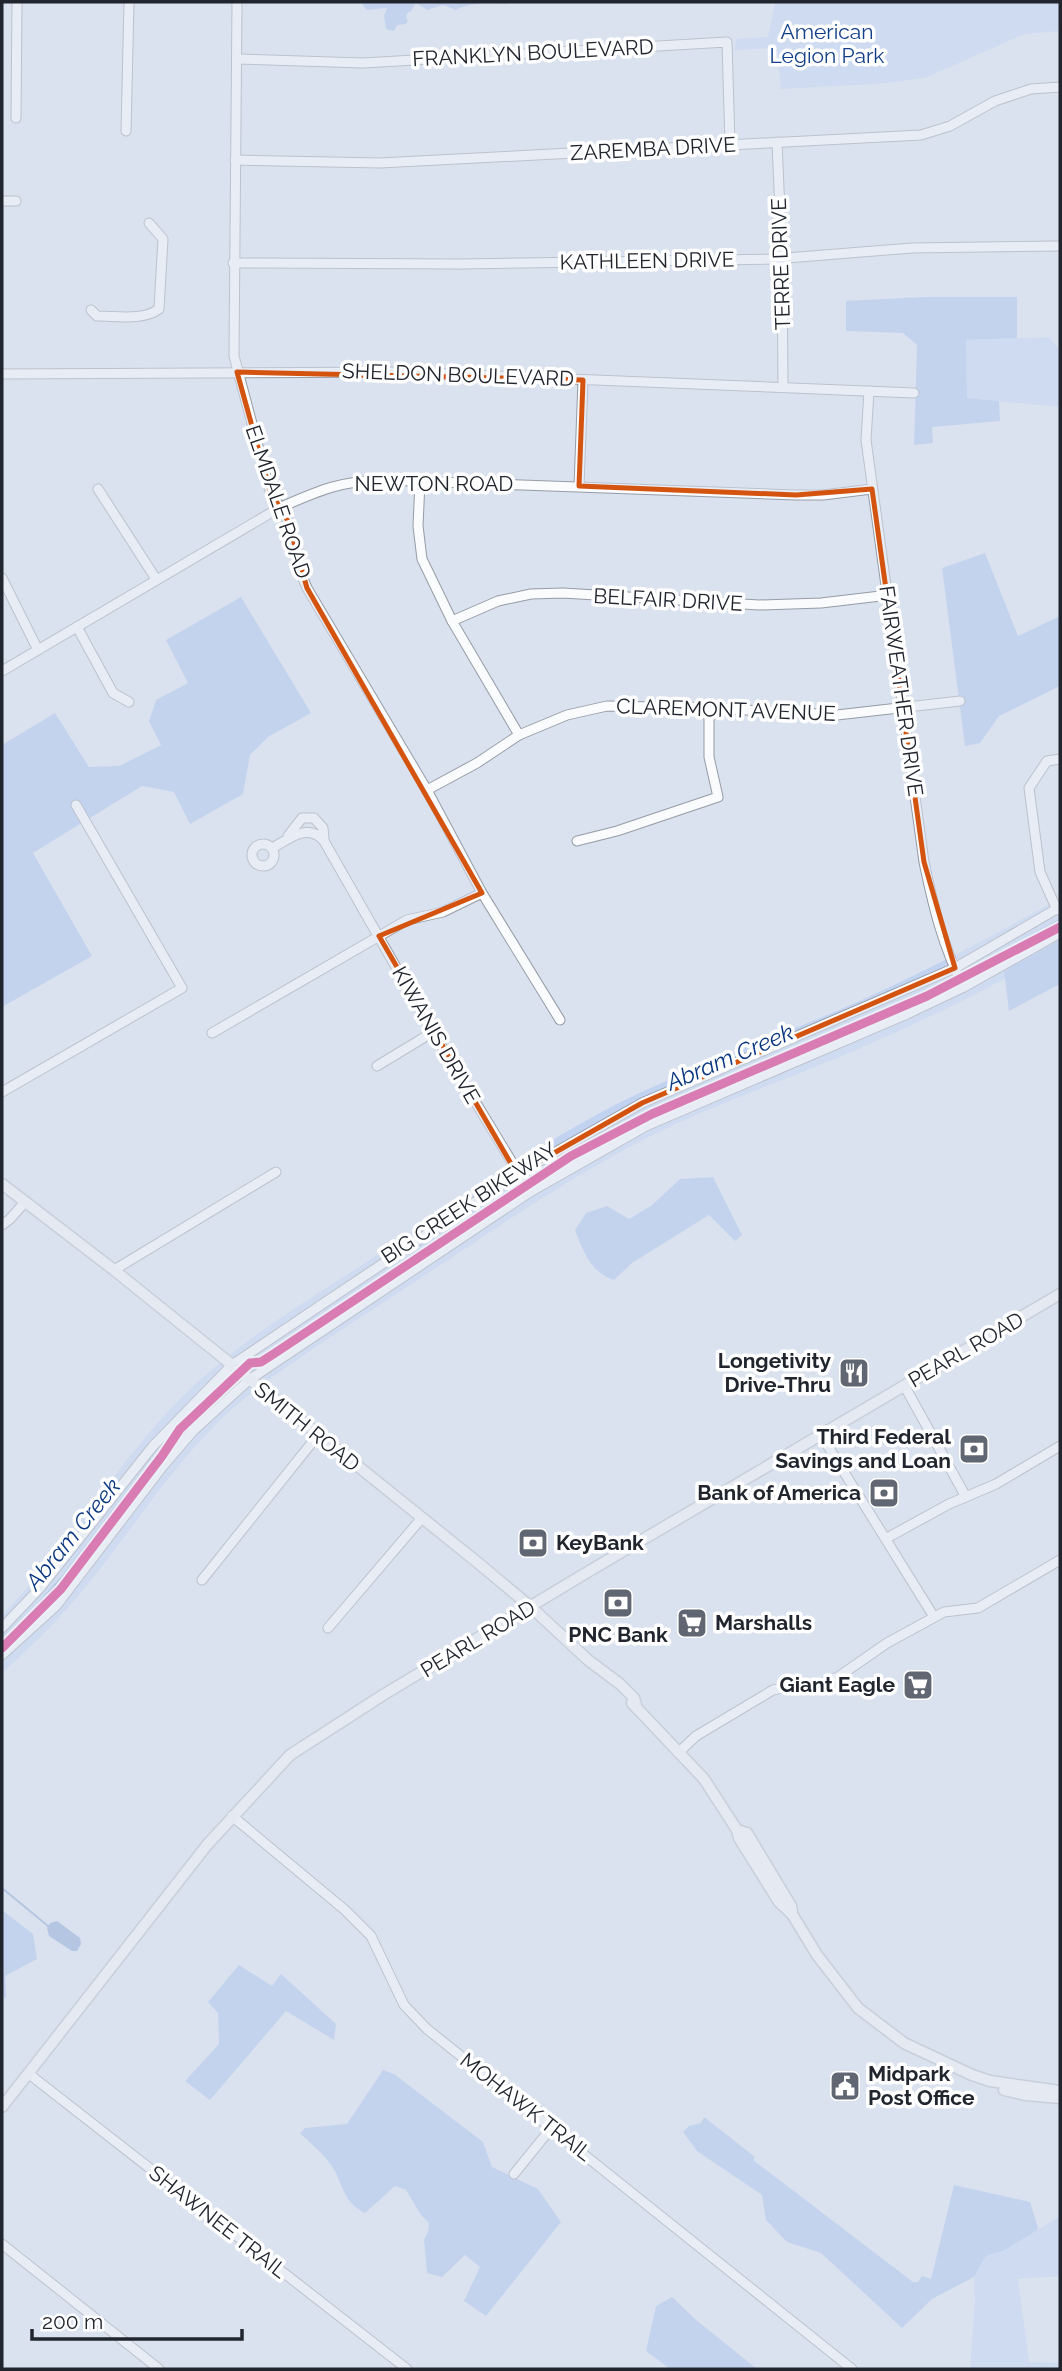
<svg xmlns="http://www.w3.org/2000/svg" width="1062" height="2371" font-family="Raleway,sans-serif">
<style>
.green{fill:#c1d3f1}
.forest{fill:#a8c2eb}
.water{fill:#87a4d4}
.lines{fill:none;stroke-linecap:round;stroke-linejoin:round}
.stream{stroke:#87a4d4;stroke-width:2}
.minor-casing{stroke:#969ca5;stroke-width:11}
.major-casing{stroke:#b2b9c3;stroke-width:13}
.minor{stroke:#f9fbfd;stroke-width:9}
.major{stroke:#eff1f6;stroke-width:10}
.cycleway-casing{stroke:#fff;stroke-width:13}
.cycleway{stroke:#d6006c;stroke-width:9}
.marked{fill:none;stroke:#d4540f;stroke-width:5;stroke-linejoin:round}
.labels{text-anchor:middle;stroke-width:7;stroke-linejoin:round;paint-order:stroke}
.park-label{font-size:21px;fill:#103e89;stroke:#fff}
.street-label{font-size:21px;fill:#20252e;stroke:#fff}
.poi-label{font-size:21px;font-weight:bold;fill:#20252e;stroke:#fff;text-anchor:end}
.water-label{font-size:23px;font-style:italic;fill:#073580;stroke:#fff}
</style>
<rect width="100%" height="100%" fill="#dae2ef"/>
<g class="green">
<path d="M775 2H1059L1060 31 1024 34 925 78 877 84 781 89 777 48 734 50 737 39 768 37Z"/>
<path d="M1049 337 1060 350V407L967 398 966 340Z"/>
<path d="M1060 898V948C992 988 921 1022 849 1053 793 1077 735 1097 680 1122 592 1162 513 1217 433 1270 371 1311 307 1350 249 1395 181 1449 138 1524 84 1589 59 1620 31 1647 2 1673V1615C77 1539 127 1442 209 1372 264 1324 330 1287 391 1246 468 1195 545 1139 629 1098 697 1065 769 1040 839 1010 915 977 988 939 1060 898Z"/>
<path d="M1060 2216V2276L1018 2279 1029 2362 1060 2363V2369H970L975 2302 974 2277 986 2256 1005 2250Z"/>
</g>
<g class="forest">
<path d="M360 2H510L507 4C491 3 470 2 456 10L443 5 427 10 416 3 411 11 407 13 406 18 408 20 406 24 397 25 394 31 386 29 384 16 387 8 367 10Z"/>
<path d="M922 297H1017V338L966 340 967 398 999 401 1000 421 932 427 933 443 914 445 917 345 903 333 846 331V301Z"/>
<path d="M985 553 1018 636 1060 616V686L999 716 980 743 965 746 942 568Z"/>
<path d="M241 597 311 713 268 737 250 755 243 794 190 824 174 792 142 786 33 853 92 956 2 1007V745L55 713 89 767 119 766 161 745 149 721 156 700 188 683 166 640Z"/>
<path d="M1060 940V984L1009 1011 1004 971Z"/>
<path d="M713 1177 742 1235 735 1241 709 1215 632 1263 614 1280C591 1273 583 1251 575 1230L586 1213 607 1206 629 1219 651 1206 680 1179Z"/>
<path d="M2 1910 33 1934 37 1959 5 1976 6 1997 2 2000Z"/>
<path d="M239 1965 272 1986 281 1974 336 2024 334 2040 286 2011 210 2100 185 2081 219 2044 218 2013 208 2002Z"/>
<path d="M383 2070 394 2074 483 2142 492 2167 538 2189 561 2222 486 2316 464 2301 480 2267 465 2255 442 2277 427 2273 424 2240 428 2232 429 2223 421 2215 406 2190 395 2186 365 2213C340 2201 344 2180 328 2161 320 2151 309 2142 300 2133L305 2128 347 2124Z"/>
<path d="M704 2117 755 2157 753 2160 913 2282H918L922 2276 931 2279 954 2185 1030 2202 1038 2228 1036 2231 1005 2250 986 2256 974 2277 932 2299 902 2328 821 2253 787 2242 766 2220 762 2195 697 2151 683 2132 689 2126 701 2123Z"/>
<path d="M672 2297 695 2319 757 2369H670L646 2351 656 2306Z"/>
</g>
<path class="water" d="M57 1921 80 1938 81 1944 77 1951H72L49 1936 47 1928 50 1923Z"/>
<g class="lines">
<g class="stream">
<path d="M965 972 1060 920"/>
<path d="M527 1180C659 1093 811 1047 952 978"/>
<path d="M257 1359 518 1186"/>
<path d="M2 1641 26 1618 64 1575 165 1443"/>
<path d="M2 1888 48 1926"/>
</g>
<g class="minor-casing">
<g id="minor">
<path d="M237 2 234 356 270 491 288 521 294 538 299 569 307 588 427 790 482 893 560 1020"/>
<path d="M237 59 363 63 727 42 730 145"/>
<path d="M16 118 17 2"/>
<path d="M126 131 129 2"/>
<path d="M777 142 782 258 783 386"/>
<path d="M235 160 380 163 921 135 950 126 995 101 1031 89 1060 87"/>
<path d="M2 201H16"/>
<path d="M233 263 459 264 774 259 912 248 1060 246"/>
<path d="M91 310 97 316C117 316 143 321 159 309L163 239 149 223"/>
<path d="M2 374 401 372 914 393"/>
<path d="M869 391 866 440 924 862C933 905 943 948 964 987"/>
<path d="M420 482 418 526 422 559 452 621 519 735"/>
<path d="M579 486 583 380"/>
<path d="M98 489 156 579"/>
<path d="M2 578 38 650"/>
<path d="M452 621 498 601 531 594 563 593 759 605 821 603 889 595"/>
<path d="M77 627 113 693 129 702"/>
<path d="M2 671 279 508C318 491 339 481 383 480L796 495H823L872 489"/>
<path d="M427 790 477 763 519 735 567 715 607 706 709 708 837 715 960 701"/>
<path d="M288 836 302 818H314L323 828 324 839"/>
<path d="M577 841 617 831 718 797 709 757V708"/>
<circle cx="263" cy="855" r="11"/>
<path d="M272 848C289 839 308 822 324 841L433 1032 530 1192"/>
<path d="M1057 910 1040 872 1029 788 1047 761 1060 759"/>
<path d="M212 1033 407 920 443 912 482 893"/>
<path d="M377 1066 433 1032"/>
<path d="M2 1092 182 988 76 805"/>
<path d="M2 1225 10 1219 25 1202"/>
<path d="M114 1270 276 1172"/>
<path d="M904 1385 966 1497"/>
<path d="M821 1435 934 1617"/>
<path d="M887 1538 949 1504 996 1484 1060 1446"/>
<path d="M202 1580 318 1435"/>
<path d="M2 1628 40 1588 153 1446 232 1365 324 1303 517 1174 642 1103 955 968 1060 907"/>
<path d="M328 1628 421 1519"/>
<path d="M2 1655 56 1606 163 1466 193 1431 249 1380 530 1192 646 1126 907 1014 964 987 1060 933"/>
<path d="M678 1753 696 1736 773 1690 799 1684 817 1685 828 1681 838 1677 887 1643 944 1612 978 1608 1060 1560"/>
<path d="M232 1816 345 1910 371 1936 404 2005 427 2029 852 2369"/>
<path d="M29 2074 407 2369"/>
<path d="M514 2174 552 2127"/>
<path d="M2 2244 159 2369"/>
</g>
</g>
<g class="major-casing">
<g id="major">
<path d="M2 1184 114 1270 477 1562 532 1608 588 1660 620 1684 634 1698 636 1705"/>
<path d="M632 1703 704 1779 737 1830 739 1838 779 1902 792 1914 817 1955 858 2008 904 2043 972 2075 990 2081 1060 2091"/>
<path d="M737 1830 747 1833 791 1906 792 1911"/>
<path d="M1004 2090 1026 2095 1060 2098"/>
<path d="M2 2107 207 1845 290 1755 383 1695 591 1570 1060 1294"/>
</g>
</g>
<use href="#minor" class="minor"/>
<use href="#major" class="major"/>
<g class="cycleway-casing">
<path id="cycleway" d="M2 1648 61 1589 162 1456 180 1429 250 1363 261 1362 272 1355 571 1156 652 1114 927 996 1060 927"/>
</g>
<use href="#cycleway" class="cycleway"/>
</g>
<path d="M0 0H1062V2371H0ZM237 372 583 380 579 486 796 495 872 489 924 862 955 968 642 1103 517 1174 379 936 482 893 307 588 288 521 270 491Z" fill="#dae2ef" fill-opacity=".55" fill-rule="evenodd"/>
<path class="marked" d="M237 372 583 380 579 486 796 495 872 489 924 862 955 968 642 1103 517 1174 379 936 482 893 307 588 288 521 270 491Z"/>
<defs>
<g id="restaurant-square" transform="scale(1.575)"><rect x="-9" y="-9" width="18" height="18" rx="4" fill="#616772" stroke="#fff"/><path d="M-5-6h1v4h1v-4h1v4h1v-4h1v5L-1.5 .5V6h-2V.5L-5-1ZM5-6V6H3V1.5H1.5Q1.5-4 5-6Z" fill="#fff"/></g>
<g id="bank-square" transform="scale(1.575)"><rect x="-9" y="-9" width="18" height="18" rx="4" fill="#616772" stroke="#fff"/><path d="M-6-4H6V4H-6ZM0-2.3a2.3 2.3 0 1 0 0 4.6a2.3 2.3 0 1 0 0-4.6Z" fill="#fff"/></g>
<g id="supermarket-square" transform="scale(1.575)"><rect x="-9" y="-9" width="18" height="18" rx="4" fill="#616772" stroke="#fff"/><path d="M-6-5.5h2.5l.6 2H6L4.5 2H-2.5L-4.4-4H-6ZM-1.5 3.2a1.3 1.3 0 1 0 .1 0ZM3 3.2a1.3 1.3 0 1 0 .1 0Z" fill="#fff"/></g>
<g id="civic-square" transform="scale(1.575)"><rect x="-9" y="-9" width="18" height="18" rx="4" fill="#616772" stroke="#fff"/><path d="M-.6-6.5H3V-4.5H.6V-3L4-1V1h2V6H-6V1h2V-1L-.6-3ZM-1.2 2.5V6h2.4V2.5Z" fill="#fff"/></g>
</defs>
<g fill-rule="evenodd">
<use href="#restaurant-square" x="854" y="1373"/>
<use href="#bank-square" x="974" y="1449"/>
<use href="#bank-square" x="884" y="1493"/>
<use href="#bank-square" x="533" y="1543"/>
<use href="#bank-square" x="618" y="1603"/>
<use href="#supermarket-square" x="692" y="1623"/>
<use href="#supermarket-square" x="918" y="1685"/>
<use href="#civic-square" x="845" y="2086"/>
</g>
<g class="labels">
<g class="park-label">
<text x="827" y="39">American<tspan x="827" dy="24">Legion Park</tspan></text>
</g>
<g class="street-label">
<text transform="translate(533 53) rotate(-3)" y="7">FRANKLYN BOULEVARD</text>
<text transform="translate(653 149) rotate(-3)" y="7">ZAREMBA DRIVE</text>
<text transform="translate(647 261) rotate(-1)" y="7">KATHLEEN DRIVE</text>
<text transform="translate(781 264) rotate(-92)" y="7">TERRE DRIVE</text>
<text transform="translate(458 375) rotate(2)" y="7">SHELDON BOULEVARD</text>
<text x="434" y="491">NEWTON ROAD</text>
<text transform="translate(278 502) rotate(71)" y="7">ELMDALE ROAD</text>
<text transform="translate(668 600) rotate(3)" y="7">BELFAIR DRIVE</text>
<text transform="translate(901 691) rotate(82)" y="7">FAIRWEATHER DRIVE</text>
<text transform="translate(726 710) rotate(2)" y="7">CLAREMONT AVENUE</text>
<text transform="translate(436 1035) rotate(60)" y="7">KIWANIS DRIVE</text>
<text transform="translate(469 1203) rotate(-33)" y="7">BIG CREEK BIKEWAY</text>
<text transform="translate(966 1350) rotate(-30)" y="7">PEARL ROAD</text>
<text transform="translate(307 1427) rotate(39)" y="7">SMITH ROAD</text>
<text transform="translate(478 1639) rotate(-31)" y="7">PEARL ROAD</text>
<text transform="translate(526 2107) rotate(38)" y="7">MOHAWK TRAIL</text>
<text transform="translate(218 2222) rotate(38)" y="7">SHAWNEE TRAIL</text>
</g>
<g class="poi-label">
<text x="831" y="1368">Longetivity<tspan x="831" dy="24">Drive-Thru</tspan></text>
<text x="951" y="1444">Third Federal<tspan x="951" dy="24">Savings and Loan</tspan></text>
<text x="861" y="1500">Bank of America</text>
<text x="556" y="1550" text-anchor="start">KeyBank</text>
<text x="715" y="1630" text-anchor="start">Marshalls</text>
<text x="618" y="1642" text-anchor="middle">PNC Bank</text>
<text x="895" y="1692">Giant Eagle</text>
<text x="868" y="2081" text-anchor="start">Midpark<tspan x="868" dy="24">Post Office</tspan></text>
</g>
<g class="water-label">
<text transform="translate(730 1057) rotate(-23)" y="8">Abram Creek</text>
<text transform="translate(73 1534) rotate(-51)" y="8">Abram Creek</text>
</g>
</g>
<rect width="1062" height="2371" fill="none" stroke="#20252e" stroke-width="7"/>
<path d="M32 2329v10h210v-10" fill="none" stroke="#20252e" stroke-width="3.5"/>
<text x="42" y="2329" font-size="21" fill="#20252e" stroke="#ffffff" stroke-width="5" paint-order="stroke">200 m</text>
</svg>
